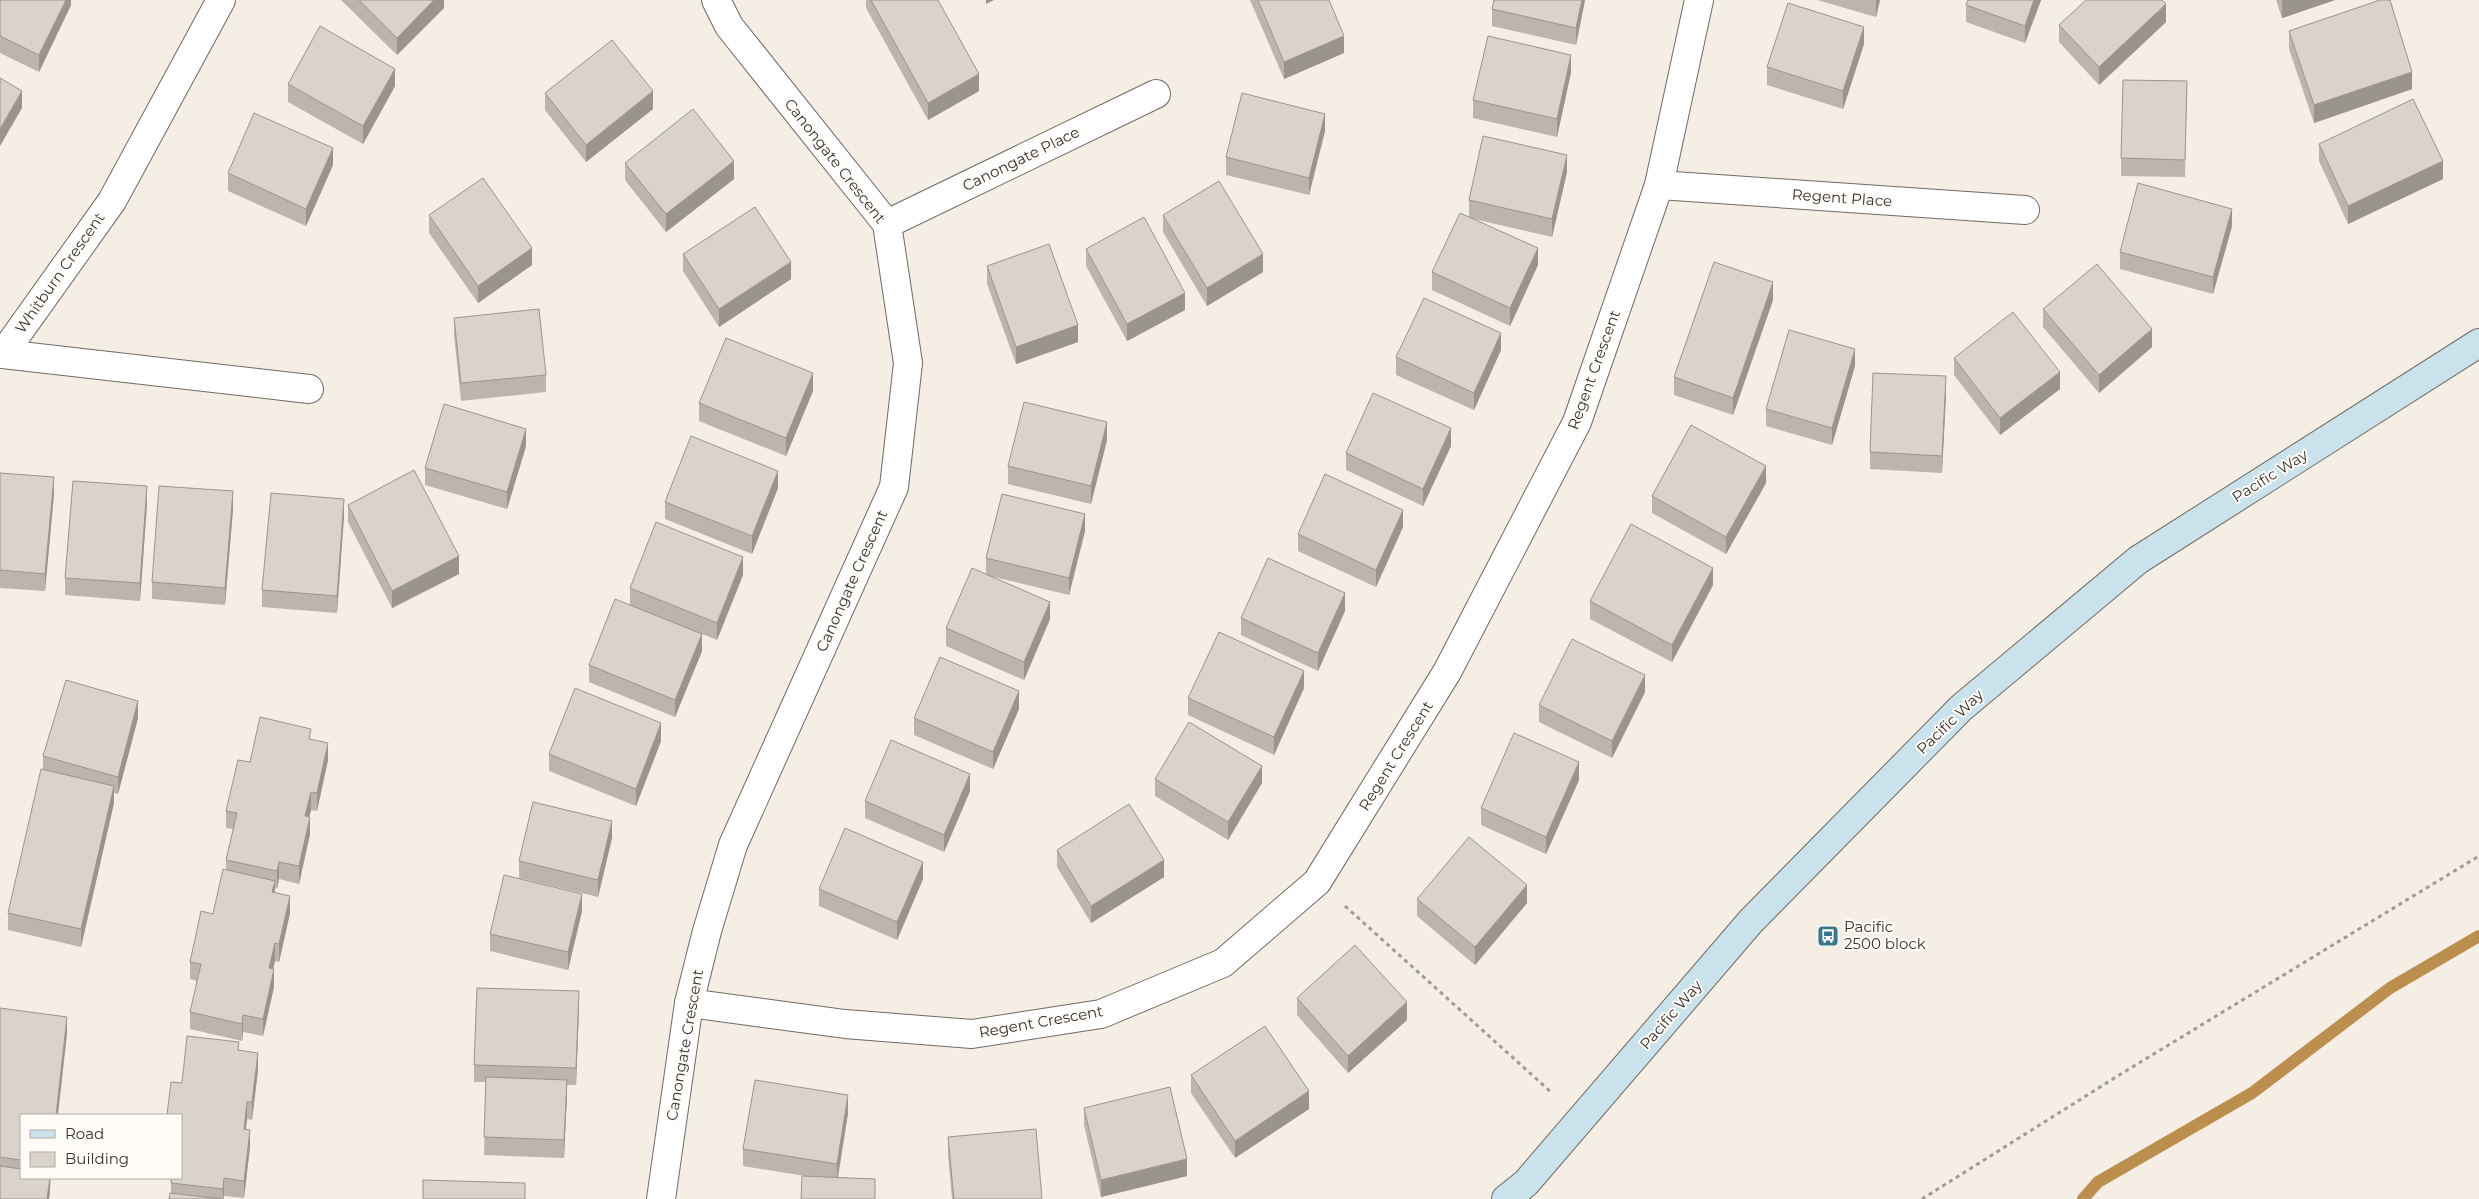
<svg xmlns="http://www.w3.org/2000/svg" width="2479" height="1199" font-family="Montserrat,sans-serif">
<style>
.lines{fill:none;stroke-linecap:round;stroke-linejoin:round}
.stream{stroke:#bc8f4e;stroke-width:12}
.street-casing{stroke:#706a63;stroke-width:30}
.secondary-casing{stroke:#706a63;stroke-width:30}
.path{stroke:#a09b94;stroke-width:3;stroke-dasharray:4 4;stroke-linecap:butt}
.street{stroke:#fff;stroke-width:28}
.secondary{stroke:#cae2eb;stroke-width:28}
.wall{fill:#bbb5ae}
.shaded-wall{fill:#99948d}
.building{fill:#dad3ca;stroke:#99948d}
.labels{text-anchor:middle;stroke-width:4;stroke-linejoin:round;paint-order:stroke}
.street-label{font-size:15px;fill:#363330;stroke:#fffcf8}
.poi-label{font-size:15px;fill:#363330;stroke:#fffcf8;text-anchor:start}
</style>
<rect width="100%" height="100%" fill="#f5eee5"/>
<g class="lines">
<path class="stream" d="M2083 1199 2098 1182 2252 1093 2390 988 2479 936"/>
<g class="street-casing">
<g id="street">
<path d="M221 0 112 201 3 354 309 389"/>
<path d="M1659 185 2025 210"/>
<path d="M887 224 1156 94"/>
<path d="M689 1003 845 1024 972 1034 1101 1014 1223 963 1317 882 1447 672 1577 422 1659 185 1699 0"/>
<path d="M661 1199 689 1003 707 931 733 845 894 487 908 363 887 224 729 26 716 0"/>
</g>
</g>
<g class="secondary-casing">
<path id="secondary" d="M1506 1199 1526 1183 1751 921 1961 708 2138 560 2479 343"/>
</g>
<g class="path">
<path d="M1345 906 1552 1093"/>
<path d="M1922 1199 2116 1077 2479 856"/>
</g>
<use href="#street" class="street"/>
<use href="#secondary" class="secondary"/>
</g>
<g class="wall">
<path d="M0 0H71V5L39 72 0 53Z"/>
<path d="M341 0H444V8L397 55Z"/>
<path d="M866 0H938L979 91 928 120 866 8Z"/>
<path d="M1250 0H1329L1344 53 1284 79Z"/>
<path d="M1585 0 1576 45 1492 26V9Z"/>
<path d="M1817 0H1880L1876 17Z"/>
<path d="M2041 0 2025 43 1966 22V5Z"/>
<path d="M2276 0H2335L2282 18Z"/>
<path d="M2166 22 2099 85 2059 42V25Z"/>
<path d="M2289 31 2412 89 2314 123 2289 49Z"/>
<path d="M1864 44 1843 109 1767 85V67Z"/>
<path d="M1571 72 1557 137 1473 118V100Z"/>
<path d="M2187 81 2185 177 2121 176V158Z"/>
<path d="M288 84 395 86 363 144 288 102Z"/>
<path d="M545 93 653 109 586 162 545 110Z"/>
<path d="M1325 131 1309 195 1226 175V157Z"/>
<path d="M2319 144 2443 179 2348 224 2319 161Z"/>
<path d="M625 163 734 179 666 232 625 180Z"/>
<path d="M333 165 306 226 228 191V173Z"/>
<path d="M1567 172 1552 237 1474 219 1538 265 1510 326 1432 290V272L1469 217V200Z"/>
<path d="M429 215 532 265 478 303 429 233Z"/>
<path d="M1163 215 1263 272 1207 306 1163 232Z"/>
<path d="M2232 226 2213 294 2120 269V252Z"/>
<path d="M1086 249 1185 310 1127 341 1086 266Z"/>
<path d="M683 254 791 279 719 327 683 271Z"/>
<path d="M987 266 1078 342 1016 364 987 284Z"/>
<path d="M1773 300 1733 415 1674 395V377Z"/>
<path d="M2043 309 2152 347 2099 393 2043 327Z"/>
<path d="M454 318 546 375V392L461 401 454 335Z"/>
<path d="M1501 350 1474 410 1396 375V357Z"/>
<path d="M1954 358 2060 389 2000 435 1954 375Z"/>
<path d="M1855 366 1832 445 1766 426V409Z"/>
<path d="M813 391 786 456 699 421V403Z"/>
<path d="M1946 394 1942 473 1870 469V452Z"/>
<path d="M1107 440 1091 504 1008 484V466Z"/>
<path d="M526 446 507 509 425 485V468Z"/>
<path d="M1451 446 1423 506 1346 470V453Z"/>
<path d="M0 473 54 494 45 591 0 588Z"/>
<path d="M1766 483 1726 554 1652 513V496Z"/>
<path d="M778 488 752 554 665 519V502Z"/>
<path d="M147 504 140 601 65 595V578Z"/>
<path d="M348 505 459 574 392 608 348 522Z"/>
<path d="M233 509 225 605 152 599V582Z"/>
<path d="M344 516 337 613 262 607V590Z"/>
<path d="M1403 527 1376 587 1298 551V534Z"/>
<path d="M1085 531 1069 595 994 577 1050 619 1024 680 946 646V628L986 574V558Z"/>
<path d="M743 575 717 640 702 634V651L675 717 589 682V665L630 605V588Z"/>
<path d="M1713 585 1672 662 1590 619V601Z"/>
<path d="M1345 611 1318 671 1241 635V618Z"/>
<path d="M1304 688 1274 755 1188 715V698Z"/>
<path d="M1645 692 1612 758 1539 722V705Z"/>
<path d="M1019 709 993 769 914 735V718Z"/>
<path d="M138 718 118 794 114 793V803L81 947 8 930V913L43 770V756Z"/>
<path d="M311 739 328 760 317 811 311 810 309 817 310 834 299 884 279 879 277 889 275 888V892L290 913 279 962 275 961 273 969 274 987 263 1036 243 1032 242 1041 190 1029V1012L197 981 190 979V962L213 914 226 869V860L233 829 226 828V811L250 762Z"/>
<path d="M661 741 636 806 549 771V754Z"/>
<path d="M1155 779 1262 783 1228 840 1155 796Z"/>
<path d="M1579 780 1546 854 1481 825V808Z"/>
<path d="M970 791 944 852 865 818V801Z"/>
<path d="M612 838 598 897 519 878V861Z"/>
<path d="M1057 850 1164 877 1091 923 1057 867Z"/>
<path d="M923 879 897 940 819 906V889Z"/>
<path d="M1417 899 1527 903 1475 965 1417 916Z"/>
<path d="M582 911 568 970 490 951V934Z"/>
<path d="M1297 998 1407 1020 1348 1073 1297 1015Z"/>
<path d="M0 1008 67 1034 21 1115V1178H51L49 1199H0Z"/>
<path d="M579 1008 576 1085H567L564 1158 484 1155 486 1082H474V1065Z"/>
<path d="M239 1051 258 1070 252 1120 247 1119 246 1129 250 1147 244 1198 224 1196V1199H169L171 1193V1183L182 1083Z"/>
<path d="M1191 1075 1309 1109 1235 1158 1191 1093Z"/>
<path d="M1084 1108 1187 1176 1101 1197 1084 1125Z"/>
<path d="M848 1113 838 1178 875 1179V1199H801L805 1176 743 1166V1149Z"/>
<path d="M948 1137 1042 1199H952L948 1155Z"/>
</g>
<g class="shaded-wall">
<path d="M66 0H71V5L39 72V55Z"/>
<path d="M434 0H444V8L397 55V38Z"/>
<path d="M986 0H994L986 4Z"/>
<path d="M1582 0H1585L1576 45V28Z"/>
<path d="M1876 0H1880L1876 17Z"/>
<path d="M2034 0H2041L2025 43V26Z"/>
<path d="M2284 0H2335L2282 18V1Z"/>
<path d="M2166 4V22L2099 85V67Z"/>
<path d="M1864 27V44L1843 109V91Z"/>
<path d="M1344 36V53L1284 79V62Z"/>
<path d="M1571 55V72L1557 137V119Z"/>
<path d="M395 69V86L363 144V126Z"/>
<path d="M2412 72V89L2314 123V105Z"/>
<path d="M979 74V91L928 120V103Z"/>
<path d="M22 91V108L0 146V129Z"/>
<path d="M653 91V109L586 162V145Z"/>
<path d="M1325 114V131L1309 195V178Z"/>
<path d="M333 148V165L306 226V209Z"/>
<path d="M1567 155V172L1552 237V219Z"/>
<path d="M734 161V179L666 232V214Z"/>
<path d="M2443 161V179L2348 224V206Z"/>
<path d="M2232 209V226L2213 294V277Z"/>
<path d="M532 248V265L478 303V286Z"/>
<path d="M1538 248V265L1510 326V308Z"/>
<path d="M1263 254V272L1207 306V288Z"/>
<path d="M791 262V279L719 327V309Z"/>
<path d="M1773 282V300L1733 415V398Z"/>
<path d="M1185 293V310L1127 341V324Z"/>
<path d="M1078 325V342L1016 364V347Z"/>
<path d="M2152 329V347L2099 393V375Z"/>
<path d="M1501 333V350L1474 410V393Z"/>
<path d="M1855 349V366L1832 445V428Z"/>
<path d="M2060 372V389L2000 435V418Z"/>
<path d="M813 373V391L786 456V438Z"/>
<path d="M1946 376V394L1942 473V456Z"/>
<path d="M1107 422V440L1091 504V486Z"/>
<path d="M1451 428V446L1423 506V489Z"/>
<path d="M526 429V446L507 509V492Z"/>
<path d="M1766 466V483L1726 554V537Z"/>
<path d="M778 471V488L752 554V536Z"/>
<path d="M54 477V494L45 591V574Z"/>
<path d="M147 486V504L140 601V583Z"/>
<path d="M233 491V509L225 605V588Z"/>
<path d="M344 499V516L337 613V596Z"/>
<path d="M1403 510V527L1376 587V570Z"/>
<path d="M1085 514V531L1069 595V578Z"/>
<path d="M459 556V574L392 608V591Z"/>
<path d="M743 557V575L717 640V623Z"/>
<path d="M1713 568V585L1672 662V645Z"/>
<path d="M1345 593V611L1318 671V653Z"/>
<path d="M1050 602V619L1024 680V662Z"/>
<path d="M702 634V651L675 717V700Z"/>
<path d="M1304 671V688L1274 755V737Z"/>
<path d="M1645 675V692L1612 758V741Z"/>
<path d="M1019 691V709L993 769V752Z"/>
<path d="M138 701V718L118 794V777Z"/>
<path d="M661 723V741L636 806V789Z"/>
<path d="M328 743V760L317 811V793Z"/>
<path d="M1579 762V780L1546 854V837Z"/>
<path d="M1262 766V783L1228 840V822Z"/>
<path d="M970 774V791L944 852V835Z"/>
<path d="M114 786V803L81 947V929Z"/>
<path d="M311 792V810L305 833V816Z"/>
<path d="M310 817V834L299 884V866Z"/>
<path d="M612 821V838L598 897V880Z"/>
<path d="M1164 860V877L1091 923V906Z"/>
<path d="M279 862V879L277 889V871Z"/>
<path d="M923 862V879L897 940V922Z"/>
<path d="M275 881V898L272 892Z"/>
<path d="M1527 885V903L1475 965V947Z"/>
<path d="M582 894V911L568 970V952Z"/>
<path d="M290 896V913L279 962V944Z"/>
<path d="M275 943V961L269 986V968Z"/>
<path d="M274 969V987L263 1036V1019Z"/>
<path d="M579 991V1008L576 1085V1068Z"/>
<path d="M1407 1002V1020L1348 1073V1056Z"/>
<path d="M243 1015V1032L242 1041V1024Z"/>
<path d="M67 1017V1034L58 1115H56Z"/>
<path d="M258 1053V1070L252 1120V1102Z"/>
<path d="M567 1080V1097L564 1158V1140Z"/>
<path d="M1309 1091V1109L1235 1158V1141Z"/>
<path d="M848 1095V1113L837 1181V1164Z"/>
<path d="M247 1102V1119L244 1146V1129Z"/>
<path d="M250 1130V1147L244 1198V1181Z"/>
<path d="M1187 1159V1176L1101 1197V1180Z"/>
<path d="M50 1178V1190L49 1199H47Z"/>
<path d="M224 1178V1196L223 1199V1189Z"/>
</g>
<g class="building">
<path d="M0 0H66L39 55 0 36Z"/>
<path d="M359 0H434L397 38Z"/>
<path d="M871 0H938L979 74 928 103Z"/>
<path d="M1258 0H1329L1344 36 1284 62Z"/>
<path d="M1494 0H1582L1576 28 1492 9Z"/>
<path d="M1968 0H2034L2025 26 1966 5Z"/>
<path d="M2086 0H2162L2166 4 2099 67 2059 25Z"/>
<path d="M2380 0H2390L2412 72 2314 105 2289 31Z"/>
<path d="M1788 3 1864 27 1843 91 1767 67Z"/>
<path d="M320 26 395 69 363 126 288 84Z"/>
<path d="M1488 36 1571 55 1557 119 1473 100Z"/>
<path d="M612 40 653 91 586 145 545 93Z"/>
<path d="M0 78 22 91 0 129Z"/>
<path d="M2123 80 2187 81 2185 160 2121 158Z"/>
<path d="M1242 93 1325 114 1309 178 1226 157Z"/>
<path d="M2413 99 2443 161 2348 206 2319 144Z"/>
<path d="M693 109 734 161 666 214 625 163Z"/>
<path d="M254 113 333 148 306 209 228 173Z"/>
<path d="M1483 136 1567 155 1552 219 1469 200Z"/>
<path d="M483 178 532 248 478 286 429 215Z"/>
<path d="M1219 181 1263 254 1207 288 1163 215Z"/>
<path d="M2138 183 2232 209 2213 277 2120 252Z"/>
<path d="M755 207 791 262 719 309 683 254Z"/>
<path d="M1460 213 1538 248 1510 308 1432 272Z"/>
<path d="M1144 217 1185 293 1127 324 1086 249Z"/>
<path d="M1049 244 1078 325 1016 347 987 266Z"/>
<path d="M1714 262 1773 282 1733 398 1674 377Z"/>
<path d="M2097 264 2152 329 2099 375 2043 309Z"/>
<path d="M1424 298 1501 333 1474 393 1396 357Z"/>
<path d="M539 309 546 375 461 383 454 318Z"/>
<path d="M2013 312 2060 372 2000 418 1954 358Z"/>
<path d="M1789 330 1855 349 1832 428 1766 409Z"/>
<path d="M726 338 813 373 786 438 699 403Z"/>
<path d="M1873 373 1946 376 1942 456 1870 452Z"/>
<path d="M1373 393 1451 428 1423 489 1346 453Z"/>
<path d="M1024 402 1107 422 1091 486 1008 466Z"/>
<path d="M444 404 526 429 507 492 425 468Z"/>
<path d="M1691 425 1766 466 1726 537 1652 496Z"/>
<path d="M691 436 778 471 752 536 665 502Z"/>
<path d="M414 470 459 556 392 591 348 505Z"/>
<path d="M0 473 54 477 45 574 0 570Z"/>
<path d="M1325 474 1403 510 1376 570 1298 534Z"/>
<path d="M73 481 147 486 140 583 65 578Z"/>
<path d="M159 486 233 491 225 588 152 582Z"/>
<path d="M271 493 344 499 337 596 262 590Z"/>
<path d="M1002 494 1085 514 1069 578 986 558Z"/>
<path d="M656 522 743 557 717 623 630 588Z"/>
<path d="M1631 524 1713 568 1672 645 1590 601Z"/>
<path d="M1268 558 1345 593 1318 653 1241 618Z"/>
<path d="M972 568 1050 602 1024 662 946 628Z"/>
<path d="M615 599 702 634 675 700 589 665Z"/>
<path d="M1219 632 1304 671 1274 737 1188 698Z"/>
<path d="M1572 639 1645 675 1612 741 1539 705Z"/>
<path d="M940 657 1019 691 993 752 914 718Z"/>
<path d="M66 680 138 701 118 777 43 756Z"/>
<path d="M575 688 661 723 636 789 549 754Z"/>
<path d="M260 717 311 729 309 739 328 743 317 793 311 792 305 816 310 817 299 866 279 862 277 871 226 860 237 813 226 811 238 760 250 762Z"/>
<path d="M1189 722 1262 766 1228 822 1155 779Z"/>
<path d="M1514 733 1579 762 1546 837 1481 808Z"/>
<path d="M891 740 970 774 944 835 865 801Z"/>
<path d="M41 769 114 786 81 929 8 913Z"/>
<path d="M533 802 612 821 598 880 519 861Z"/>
<path d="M1129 804 1164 860 1091 906 1057 850Z"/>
<path d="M845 828 923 862 897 922 819 889Z"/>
<path d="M1469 837 1527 885 1475 947 1417 899Z"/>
<path d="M223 869 275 881 272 892 290 896 279 944 275 943 269 968 274 969 263 1019 243 1015 242 1024 190 1012 201 964 190 962 201 911 213 914Z"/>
<path d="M504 875 582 894 568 952 490 934Z"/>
<path d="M1355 945 1407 1002 1348 1056 1297 998Z"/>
<path d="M477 988 579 991 576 1068 474 1065Z"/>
<path d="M0 1008 67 1017 56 1115H21V1160L0 1157Z"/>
<path d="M1265 1026 1309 1091 1235 1141 1191 1075Z"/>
<path d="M187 1036 239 1042 238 1050 258 1053 252 1102H247L244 1129 250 1130 244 1181 224 1178 223 1189 171 1183V1178H181V1115H167L171 1082 182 1083Z"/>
<path d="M486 1077 567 1080 564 1140 484 1137Z"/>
<path d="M755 1080 848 1095 837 1164 743 1149Z"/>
<path d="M1170 1087 1187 1159 1101 1180 1084 1108Z"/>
<path d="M1036 1129 1042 1199H954L948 1137Z"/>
<path d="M0 1166 21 1169V1178H50L47 1199H0Z"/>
<path d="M802 1176 875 1179V1199H801Z"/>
<path d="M423 1180 525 1183V1199H423Z"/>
<path d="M170 1193 222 1199H169Z"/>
</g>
<defs>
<g id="bus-square" transform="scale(1.125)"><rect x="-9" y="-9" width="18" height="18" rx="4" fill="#37768b" stroke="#fffcf8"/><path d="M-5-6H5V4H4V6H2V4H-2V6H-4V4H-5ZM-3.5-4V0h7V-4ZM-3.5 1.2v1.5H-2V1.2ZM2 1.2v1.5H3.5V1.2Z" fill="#fff"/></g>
</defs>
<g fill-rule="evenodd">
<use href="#bus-square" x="1828" y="936"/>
</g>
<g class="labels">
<g class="street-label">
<text transform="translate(1021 159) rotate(-26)" y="5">Canongate Place</text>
<text transform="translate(835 161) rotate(52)" y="5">Canongate Crescent</text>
<text transform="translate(1842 198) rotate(4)" y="5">Regent Place</text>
<text transform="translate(60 273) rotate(-55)" y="5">Whitburn Crescent</text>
<text transform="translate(1594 370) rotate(-70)" y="5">Regent Crescent</text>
<text transform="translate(2270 476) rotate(-32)" y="5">Pacific Way</text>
<text transform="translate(852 581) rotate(-66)" y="5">Canongate Crescent</text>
<text transform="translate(1950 722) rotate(-44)" y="5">Pacific Way</text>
<text transform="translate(1396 756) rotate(-58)" y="5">Regent Crescent</text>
<text transform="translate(1671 1015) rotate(-49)" y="5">Pacific Way</text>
<text transform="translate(1041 1022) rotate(-10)" y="5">Regent Crescent</text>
<text transform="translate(685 1045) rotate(-80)" y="5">Canongate Crescent</text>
</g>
<g class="poi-label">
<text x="1844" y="932">Pacific<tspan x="1844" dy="17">2500 block</tspan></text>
</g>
</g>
<rect x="20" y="1114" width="162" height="65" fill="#fffcf8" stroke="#afaca8"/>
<rect x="30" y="1130" width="25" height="8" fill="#cae2eb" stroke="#afaca8"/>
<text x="65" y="1139" font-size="15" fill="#363330">Road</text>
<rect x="30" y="1152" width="25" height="15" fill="#dad3ca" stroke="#afaca8"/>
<text x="65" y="1164" font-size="15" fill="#363330">Building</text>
</svg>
